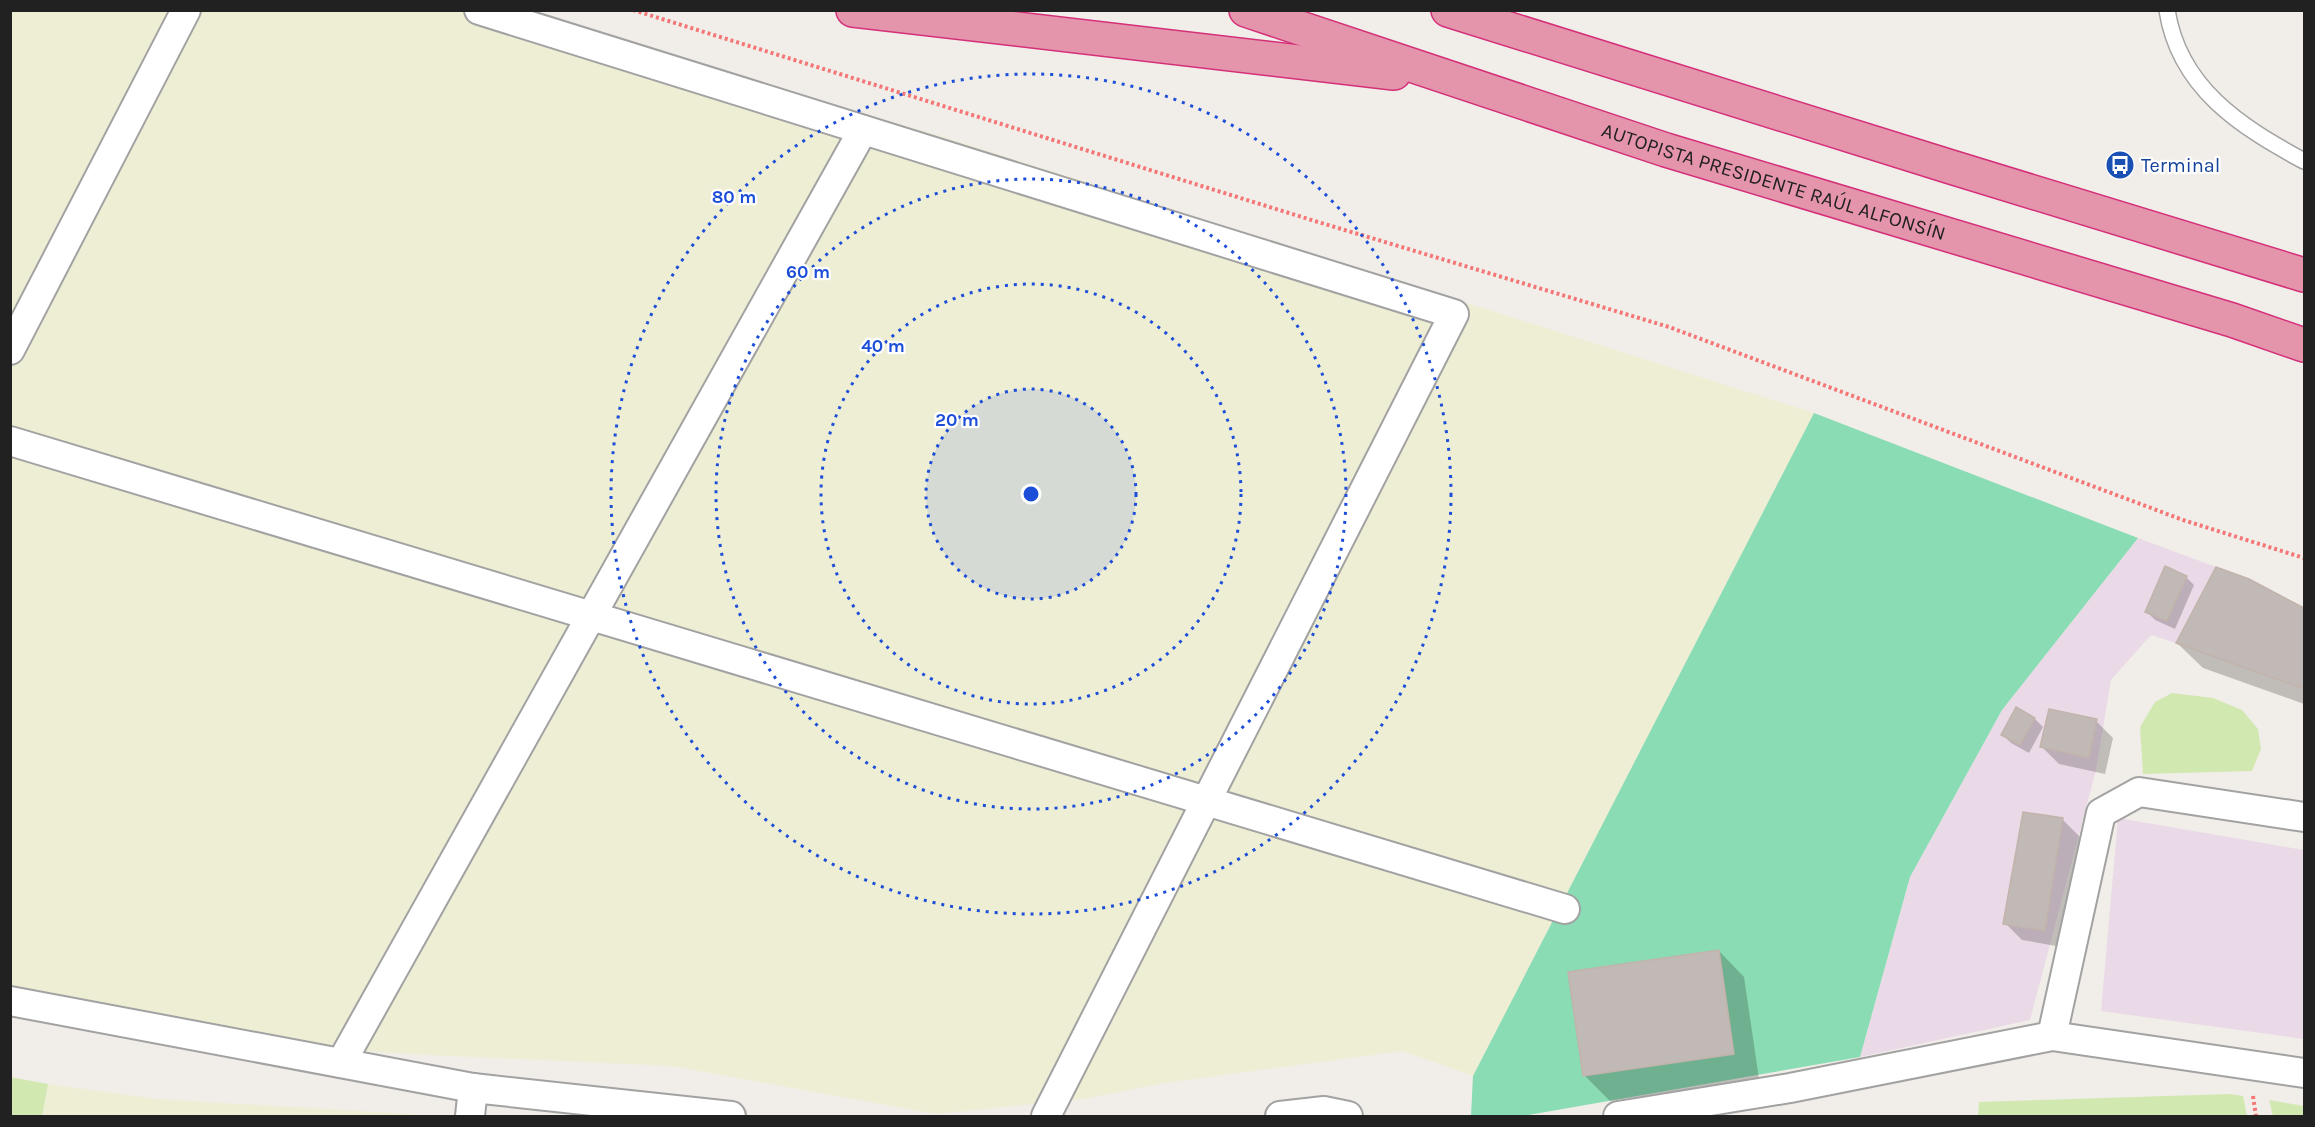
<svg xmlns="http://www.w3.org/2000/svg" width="2315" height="1127" font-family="Karla,sans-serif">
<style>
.industrial{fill:#eadae8}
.farmland{fill:#eeeed5}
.grass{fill:#d2e8b1}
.pitch{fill:#8adcb4}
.shadow{fill:#0003}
.building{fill:#c1b9b5;stroke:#c2b3ab;stroke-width:1.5}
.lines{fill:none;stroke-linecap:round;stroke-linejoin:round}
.service-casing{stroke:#a2a2a2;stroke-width:18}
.minor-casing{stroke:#a2a2a2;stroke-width:32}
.motorway-casing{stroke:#d43079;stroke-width:36}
.path{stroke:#f47676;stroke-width:4;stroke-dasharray:3 3;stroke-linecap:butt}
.service{stroke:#fff;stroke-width:15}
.minor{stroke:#fff;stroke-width:28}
.motorway{stroke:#e494ab;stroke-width:33}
.ring{fill:none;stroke:#1d4ed8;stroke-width:3;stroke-dasharray:3 6}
.labels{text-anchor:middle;stroke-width:4.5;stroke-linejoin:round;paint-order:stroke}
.transit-label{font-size:20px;fill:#164399;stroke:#fff;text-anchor:start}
.street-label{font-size:20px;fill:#212121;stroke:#fff}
.centre{fill:#1d4ed8;stroke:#fff;stroke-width:3}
.ring-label{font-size:18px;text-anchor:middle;font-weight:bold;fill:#1d4ed8;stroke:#fff;stroke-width:4.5;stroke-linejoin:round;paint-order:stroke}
</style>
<rect width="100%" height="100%" fill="#f1ede8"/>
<g class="industrial">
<path d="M2138 538 2216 567 2176 643 2151 635 2111 680 2096 770 2030 1020 1860 1057 1910 877 2002 710Z"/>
<path d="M2118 818 2304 850V1039L2101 1011Z"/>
</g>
<g class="farmland">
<path d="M10 11H502L550 26 934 134 1814 413 1473 1076 1403 1051 1164 1083 1089 1098 936 1114 671 1066 406 1054 276 1044 11 1000Z"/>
<path d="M48 1084 157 1099 443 1116H42Z"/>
</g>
<g class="grass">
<path d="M2172 693 2213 698 2242 710 2258 729 2261 749 2252 771 2143 774 2140 727 2155 702Z"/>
<path d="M10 1077 48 1084 42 1116H11Z"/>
<path d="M2230 1094 2243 1096 2247 1116H1978L1979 1102Z"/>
<path d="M2269 1100 2304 1106V1116H2273Z"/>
</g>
<path class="pitch" d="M1814 413 2138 538 2002 710 1910 877 1860 1057 1523 1116H1471L1473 1076Z"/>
<g class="shadow">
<path d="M2186 577 2194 585 2175 629 2155 620 2147 612Z"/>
<path d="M2248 580 2304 610V704L2203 668 2177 643Z"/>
<path d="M2017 709 2035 719 2043 727 2029 753 2011 743 2003 735Z"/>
<path d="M2096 721 2113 738 2105 774 2059 764 2041 746Z"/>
<path d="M2063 820 2080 837 2062 947 2022 940 2005 923Z"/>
<path d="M1719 951 1744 977 1759 1079 1610 1101 1585 1076Z"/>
</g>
<g class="building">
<path d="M2165 566 2187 576 2167 621 2145 612Z"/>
<path d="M2216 567 2249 579 2304 608V689L2176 643Z"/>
<path d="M2016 707 2035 718 2020 745 2001 735Z"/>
<path d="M2049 709 2097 719 2089 758 2040 747Z"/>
<path d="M2023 812 2063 818 2045 931 2003 924Z"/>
<path d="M1719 950 1734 1054 1583 1076 1568 972Z"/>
</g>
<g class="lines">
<g class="service-casing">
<path id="service" d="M2167 10C2179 88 2241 127 2304 161"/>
</g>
<g class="minor-casing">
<g id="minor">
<path d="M479 10 1454 314 1046 1116"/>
<path d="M10 350 186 10"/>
<path d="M10 441 1565 909"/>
<path d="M10 1001 473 1088 731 1116"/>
<path d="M2052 1036 2101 813 2139 792 2304 817"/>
<path d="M341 1063 863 130"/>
<path d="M470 1116 473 1088"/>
<path d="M1280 1116 1324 1111 1348 1116"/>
<path d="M1618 1116 1790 1088 2052 1036 2304 1073"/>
</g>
</g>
<g class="motorway-casing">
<g id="motorway">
<path d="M853 10 1394 73"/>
<path id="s1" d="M1246 10 1666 150 2232 320 2304 345"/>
<path d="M1448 10 1951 167 2304 275"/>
</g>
</g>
<g class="path">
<path d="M633 10 1318 222 1669 327 2183 520 2304 558"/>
<path d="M2253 1096 2256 1116"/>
</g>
<use href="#service" class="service"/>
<use href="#minor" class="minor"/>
<use href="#motorway" class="motorway"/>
</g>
<circle cx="1031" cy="494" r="105" fill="#1d4ed8" fill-opacity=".12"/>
<g class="ring">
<circle cx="1031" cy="494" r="105"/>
<circle cx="1031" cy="494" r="210"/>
<circle cx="1031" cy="494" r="315"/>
<circle cx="1031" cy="494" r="420"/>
</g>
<defs>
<g id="bus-disc" transform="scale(1.5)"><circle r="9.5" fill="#1a4fb4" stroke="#fff"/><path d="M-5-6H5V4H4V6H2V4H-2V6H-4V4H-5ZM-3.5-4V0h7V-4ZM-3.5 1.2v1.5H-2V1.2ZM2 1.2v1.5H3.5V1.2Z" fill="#fff"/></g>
</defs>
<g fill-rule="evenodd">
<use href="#bus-disc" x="2120" y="165"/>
</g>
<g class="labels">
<g class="transit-label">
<text x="2141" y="172">Terminal</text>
</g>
<g class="street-label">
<text dy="7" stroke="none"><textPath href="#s1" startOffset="555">AUTOPISTA PRESIDENTE RAÚL ALFONSÍN</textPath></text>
</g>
</g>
<circle cx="1031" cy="494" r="9" class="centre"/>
<g class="ring-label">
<text x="734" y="203">80 m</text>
<text x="808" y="278">60 m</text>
<text x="883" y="352">40 m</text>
<text x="957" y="426">20 m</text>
</g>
<rect width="2315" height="1127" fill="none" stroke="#212121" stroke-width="24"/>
</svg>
